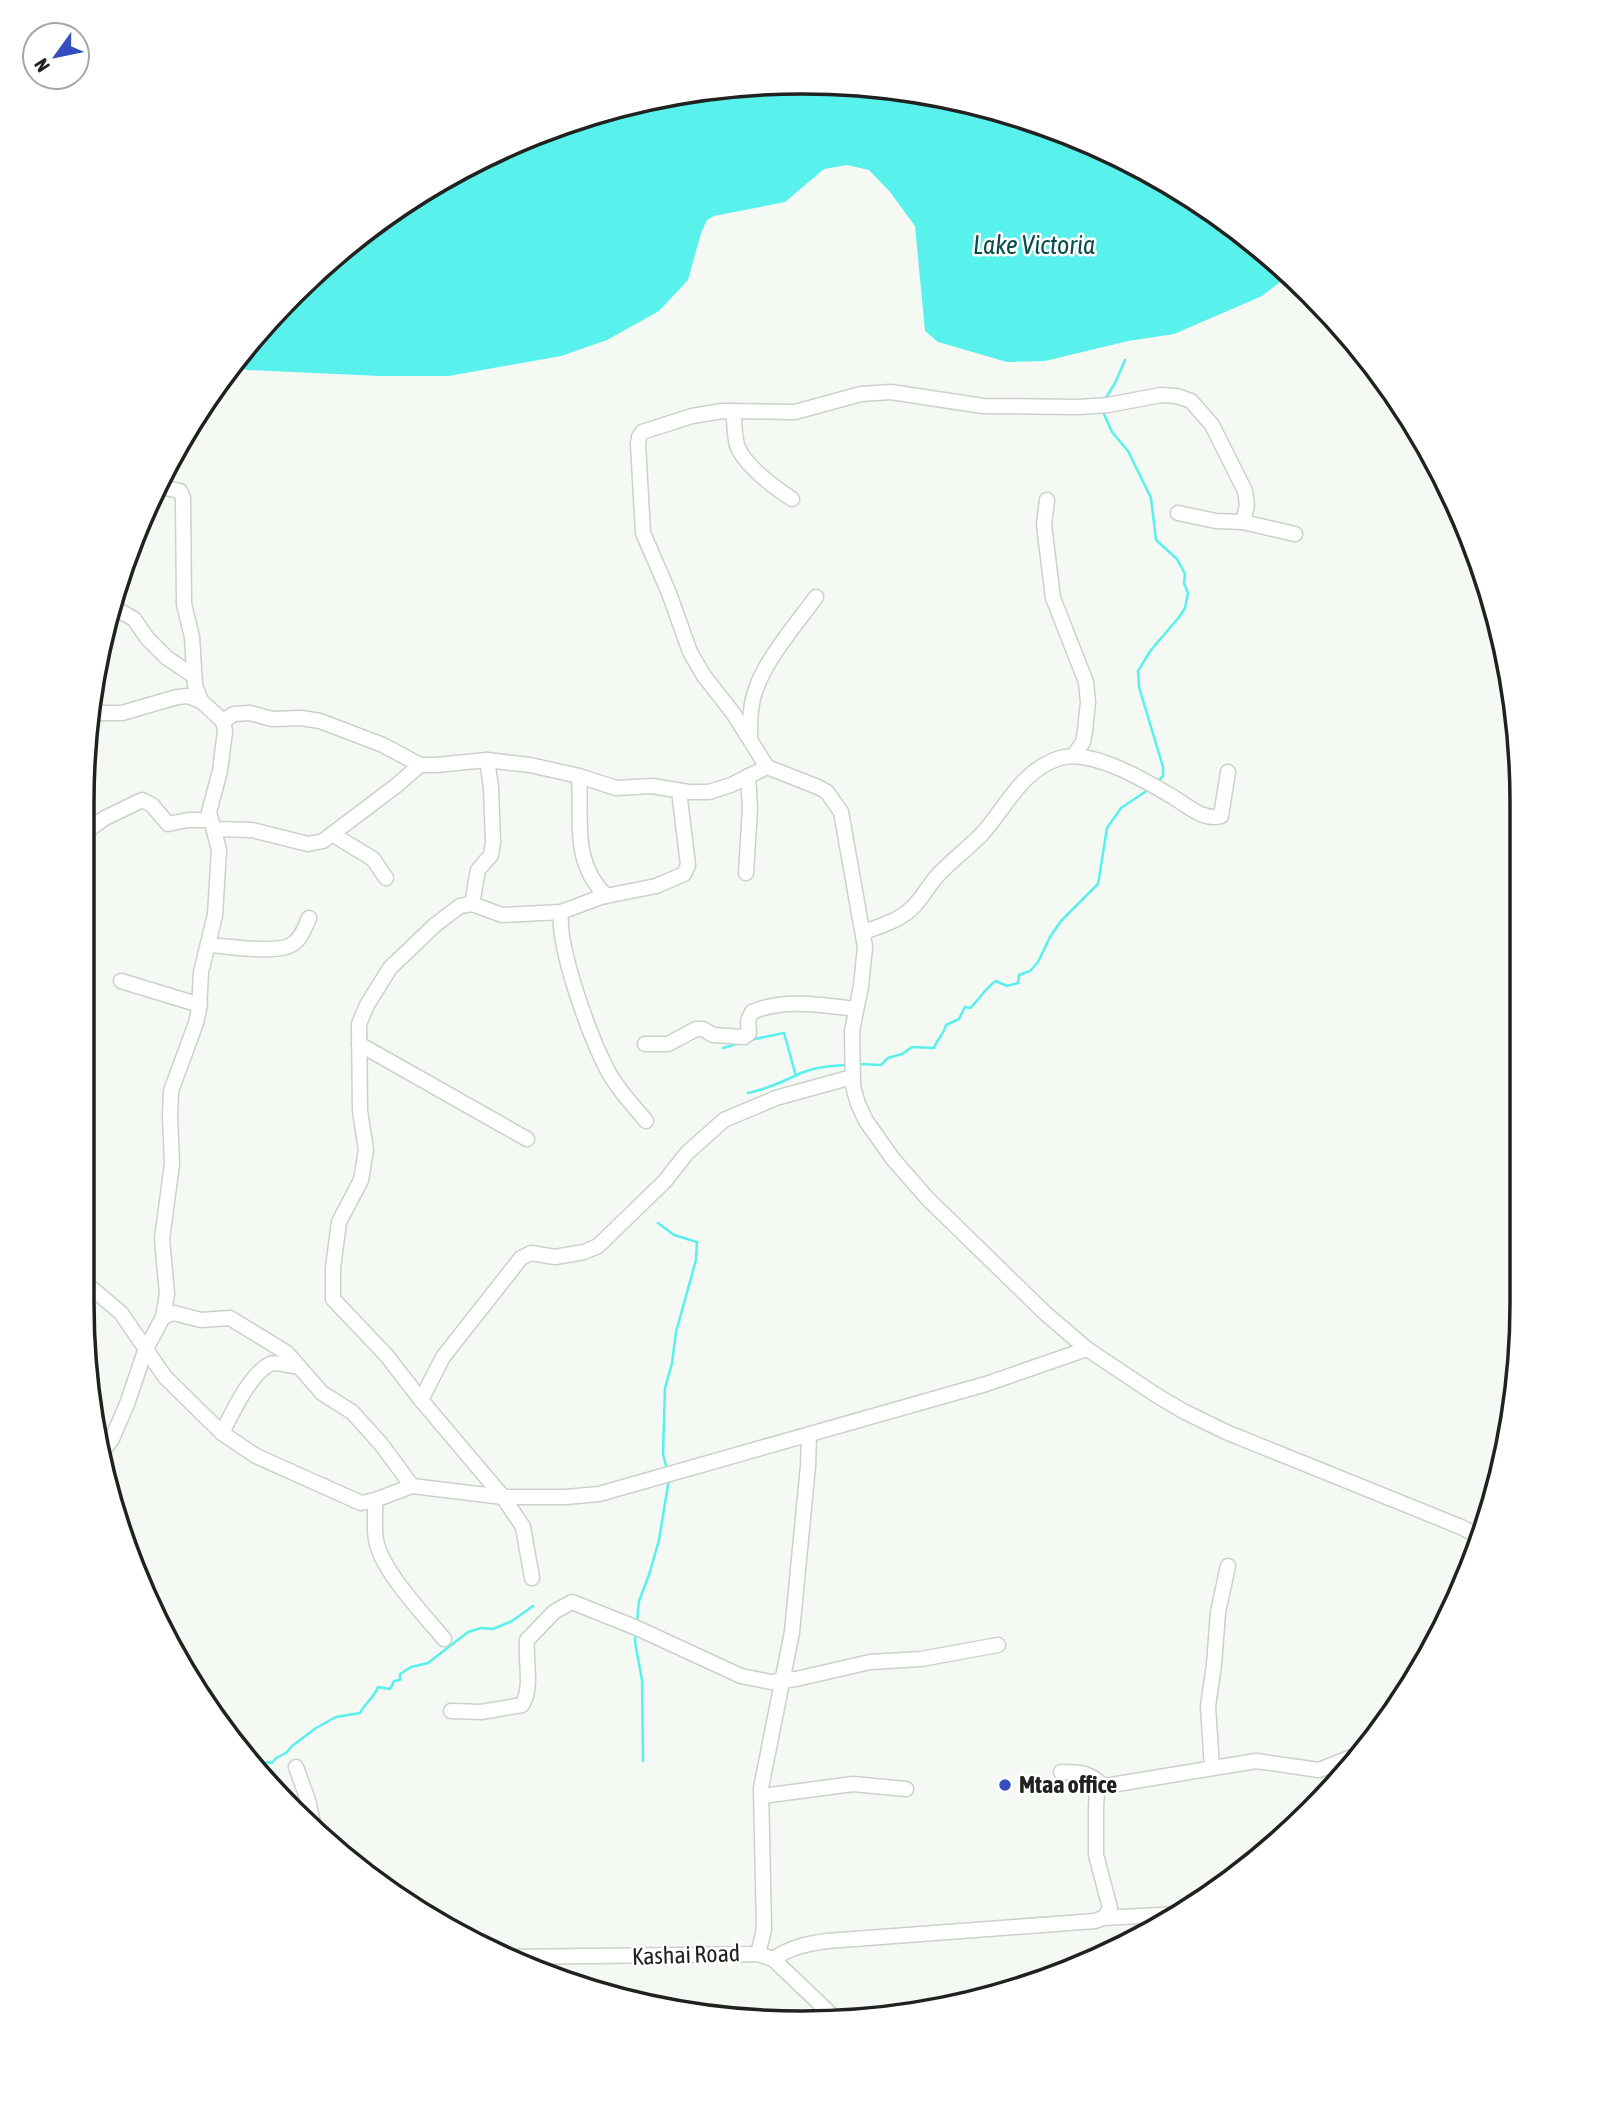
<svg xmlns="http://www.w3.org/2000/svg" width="1604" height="2106" font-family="'Asap Condensed',sans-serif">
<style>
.water{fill:#58f1eb}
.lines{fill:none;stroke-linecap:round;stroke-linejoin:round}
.stream{stroke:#58f1eb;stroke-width:2.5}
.minor-casing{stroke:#ccd1cb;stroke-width:17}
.minor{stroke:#fff;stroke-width:14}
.poi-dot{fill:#344ec0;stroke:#fff;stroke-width:2.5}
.labels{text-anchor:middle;stroke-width:5;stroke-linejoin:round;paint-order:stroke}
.poi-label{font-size:24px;font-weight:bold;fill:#212220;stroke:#fff;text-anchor:start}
.street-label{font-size:24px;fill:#212220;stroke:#fff}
.water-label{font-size:26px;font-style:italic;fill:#054c4a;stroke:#fff}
.rim{fill:none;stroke:#212220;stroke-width:3.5}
</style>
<rect width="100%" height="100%" fill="#f4f9f3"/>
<path class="water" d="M802 82 942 96 1077 137 1202 203 1289 275 1262 296 1174 334 1128 341 1045 361 1007 362 938 342 925 331 915 226 890 192 869 170 847 165 824 169 785 202 714 216 707 220 701 233 688 280 659 311 607 340 561 356 449 376H380L247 370 231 364 293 293 402 204 526 137 661 96Z"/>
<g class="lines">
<g class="stream">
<path d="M1104 401 1115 383 1125 360"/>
<path d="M1103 412 1112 432 1128 451 1151 498 1156 540 1177 559 1185 574 1184 583 1188 593 1185 608 1180 616 1151 650 1138 671 1139 687 1163 767V776L1158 781"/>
<path d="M750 1040 784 1033 796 1076"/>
<path d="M723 1048 740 1043"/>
<path d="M859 1064 881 1065 888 1058 902 1054 912 1047 934 1048C937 1039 944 1034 946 1025L959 1019 965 1007 970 1008C979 1000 986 987 996 981L1007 986 1018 983 1019 975 1030 971 1038 962 1050 937 1061 921 1098 884 1107 828 1121 808 1148 790"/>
<path d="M748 1093C767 1089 784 1081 801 1073 815 1067 831 1066 846 1065"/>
<path d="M658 1223 674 1235 697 1242 696 1260 676 1332 672 1363 665 1388 663 1454 667 1470"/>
<path d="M637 1622 639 1601 649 1575 659 1540 669 1479"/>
<path d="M636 1632 635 1642 642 1680 643 1761"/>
<path d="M258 1771 267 1762 272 1763 276 1758 286 1753 292 1746 316 1728 336 1717 360 1713C365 1703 374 1698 378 1687L390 1689 394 1681 400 1680V1674L411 1667 428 1663 468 1632 481 1628 493 1629 512 1621 533 1606"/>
</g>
<g class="minor-casing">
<g id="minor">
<path d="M734 411C734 422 734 434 737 445 744 465 774 487 792 499"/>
<path d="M156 486 180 491 183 498 184 604 192 637 195 685 201 701"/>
<path d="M1047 500 1044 525 1053 598 1086 682 1088 702 1085 731 1083 742 1074 755"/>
<path d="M1178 513 1216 521 1243 522 1295 534"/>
<path d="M111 606 134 619 147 638 167 658 194 676"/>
<path d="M91 713H122L177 697 188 696 201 701 223 721 234 714 250 713 272 719 301 718 320 721 383 745 420 765H436L487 760 530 765 579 776 616 788 652 786 688 792H709L731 785 767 767 818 787 827 792 841 812 865 947 861 986 852 1031 853 1086 858 1104 866 1121 893 1159 928 1199 1045 1313 1087 1349 1156 1395 1183 1411 1226 1432 1461 1527 1482 1538"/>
<path d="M750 738C750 722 750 704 756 689 766 659 797 623 816 597"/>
<path d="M767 767 733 713 704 676 690 652 669 593 643 533 638 444 639 437 642 432 692 416 722 411 795 412 861 394 891 392 983 406 1078 407 1108 405 1161 395 1177 396 1191 401 1212 425 1245 491 1247 505 1243 522"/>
<path d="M579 776C582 822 571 860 606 896"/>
<path d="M214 829 252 830 308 844 323 841 397 785 420 765"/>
<path d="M84 833 105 818 142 800 152 805 168 824 188 820H211"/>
<path d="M332 834 373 859 386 878"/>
<path d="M746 873 750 808 748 776"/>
<path d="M472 904 478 870 491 855 493 843 491 787 487 760"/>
<path d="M561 912C557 948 591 1040 609 1073 619 1091 633 1105 646 1121"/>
<path d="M864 932C880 926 898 921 911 909 922 899 928 886 938 875 951 861 967 849 981 835 1006 808 1021 770 1060 758 1091 748 1146 781 1173 797 1188 806 1203 821 1221 816L1228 772"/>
<path d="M209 945C227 946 276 954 291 945 301 940 305 927 309 918"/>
<path d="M121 981 200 1005"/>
<path d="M359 1044 527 1139"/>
<path d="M645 1044H668L696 1029H703L713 1035 744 1037 749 1033 748 1021 752 1012C784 998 822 1005 856 1009"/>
<path d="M82 1280 121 1313 165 1377 222 1433 256 1456 361 1503 375 1500 412 1486 503 1497H566L599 1494 986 1384 1087 1349"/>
<path d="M163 1317 174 1313 201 1320 230 1318 287 1353 322 1393 352 1412 381 1444 412 1486"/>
<path d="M421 1400 443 1357 521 1258 531 1253 555 1257 584 1252 598 1246 665 1181 687 1153 724 1120 776 1098 852 1077"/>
<path d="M222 1433C232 1413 250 1374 270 1364 278 1361 290 1367 298 1366"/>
<path d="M102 1452 112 1439 127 1404 145 1351 163 1317 167 1294 162 1239 172 1164 170 1116 171 1091 196 1023 199 1009 201 972 215 915 219 850 209 812 220 771 225 731 223 721"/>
<path d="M375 1500C376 1514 373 1531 377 1544 384 1573 425 1616 444 1639"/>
<path d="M532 1578 523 1527 503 1497 421 1400 387 1356 333 1299V1268L339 1222 361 1180 366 1150 360 1111 359 1024 367 1005 390 968 435 925 460 906 472 904 502 915 561 912 601 897 656 886 684 874 688 865 679 791"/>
<path d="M451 1711 481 1712 522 1705C533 1688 525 1660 527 1640L554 1612 572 1602 637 1628 741 1676 771 1682 796 1679 870 1662 921 1659 998 1645"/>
<path d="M296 1767 308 1800 315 1832"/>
<path d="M1212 1768 1208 1706 1214 1665 1218 1612 1228 1566"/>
<path d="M1061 1772C1080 1773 1088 1771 1102 1785"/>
<path d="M762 1796 853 1784 906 1789"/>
<path d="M1103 1918 1178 1914"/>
<path d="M758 1954 764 1929 761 1788 792 1632 808 1466 809 1434"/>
<path d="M507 1957 758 1954 773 1959 839 2022"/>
<path d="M773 1959C791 1947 806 1944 827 1941L1095 1921 1105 1917 1110 1908 1096 1855V1808L1097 1789 1099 1787 1256 1761 1319 1770 1362 1753"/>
</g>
</g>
<use href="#minor" class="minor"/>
</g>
<circle class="poi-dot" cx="1005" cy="1785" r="7"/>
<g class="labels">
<g class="poi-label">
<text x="1019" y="1793">Mtaa office</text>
</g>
<g class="street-label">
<text transform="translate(686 1955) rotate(-2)" y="8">Kashai Road</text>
</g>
<g class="water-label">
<text x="1034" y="254">Lake Victoria</text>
</g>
</g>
<path d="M0 0H1604V2106H0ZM802 94H802A708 708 0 0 1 1510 802V1303A708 708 0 0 1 802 2011H802A708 708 0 0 1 94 1303V802A708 708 0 0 1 802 94Z" fill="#fff" fill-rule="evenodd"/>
<path class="rim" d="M802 94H802A708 708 0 0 1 1510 802V1303A708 708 0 0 1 802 2011H802A708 708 0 0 1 94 1303V802A708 708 0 0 1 802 94Z"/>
<g transform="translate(56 56) rotate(237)"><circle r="33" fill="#ffffff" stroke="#a6a7a6" stroke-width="2"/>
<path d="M0-5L12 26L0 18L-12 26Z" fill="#344ec0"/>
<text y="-10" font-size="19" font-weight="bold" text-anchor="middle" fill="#212220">N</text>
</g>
</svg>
